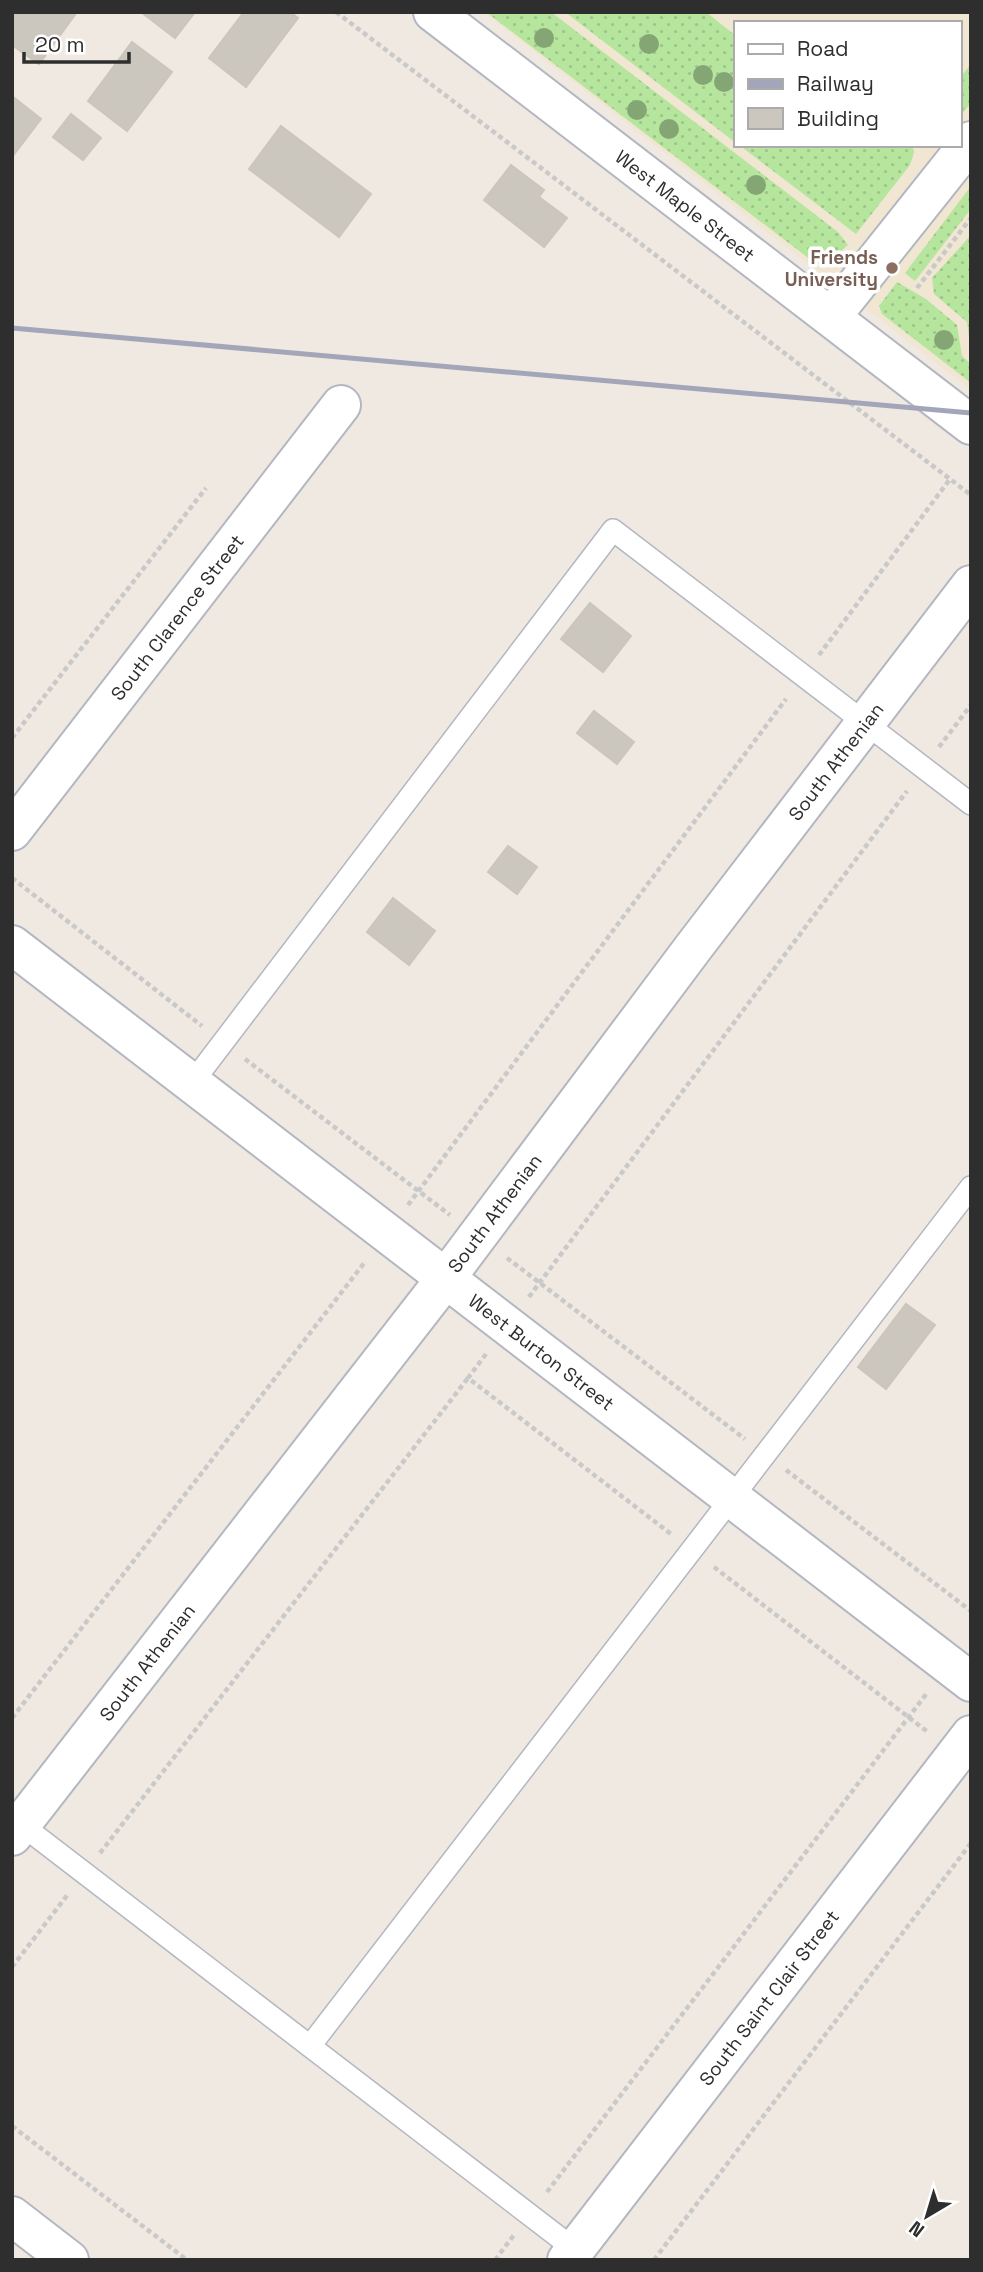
<svg xmlns="http://www.w3.org/2000/svg" width="983" height="2272" font-family="'Space Grotesk',sans-serif">
<style>
.education{fill:#f0e6d1;fill-rule:evenodd}
.grass{fill:url(#grass-dots)}
.building{fill:#cbc7bf;stroke:#cbc5ba;stroke-width:2}
.lines{fill:none;stroke-linecap:round;stroke-linejoin:round}
.service-casing{stroke:#b4b7c1;stroke-width:24}
.minor-casing{stroke:#b4b7c1;stroke-width:42}
.tertiary-casing{stroke:#b4b7c1;stroke-width:42}
.secondary-casing{stroke:#b4b7c1;stroke-width:42}
.path{stroke:#c9c9c9;stroke-width:4.5;stroke-dasharray:5 3.5;stroke-linecap:butt}
.service{stroke:#fff;stroke-width:21}
.minor{stroke:#fff;stroke-width:38}
.tertiary{stroke:#fff;stroke-width:38}
.secondary{stroke:#fff;stroke-width:38}
.rail{stroke:#a3a6b8;stroke-width:5}
.tree{fill:#84a574}
.education-dot{fill:#8d6e63;stroke:#fff;stroke-width:2.5}
.labels{text-anchor:middle;stroke-width:7;stroke-linejoin:round;paint-order:stroke}
.street-label{font-size:19px;fill:#2e2e2e;stroke:#fff}
.education-label{font-size:19px;font-weight:bold;fill:#785e54;stroke:#fff;text-anchor:end}
</style>
<defs>
<pattern id="grass-dots" width="8" height="8" patternUnits="userSpaceOnUse" patternTransform="scale(1.75)"><rect width="8" height="8" fill="#b6e59e"/><path d="M2 2h.1M6 6h.1" fill="none" stroke="#9dc588" stroke-width="1.8" stroke-linecap="round"/></pattern>
</defs>
<rect width="100%" height="100%" fill="#efe9e1"/>
<path class="education" d="M483 12H971V390ZM736 23H960V145H736Z"/>
<g class="grass">
<path d="M486 12H551L838 232 848 245 826 264H818L811 260Z"/>
<path d="M565 12H706L736 36V143Z"/>
<path d="M971 64V103L960 116V78Z"/>
<path d="M739 145H912L914 152 910 165 856 234Z"/>
<path d="M971 186V209L915 281 905 273Z"/>
<path d="M971 235V352L967 322 934 294 932 278Z"/>
<path d="M897 282 926 299 957 325 962 356 971 364V383L882 314 879 306Z"/>
</g>
<g class="building">
<path d="M12 12H77L39 64 12 45Z"/>
<path d="M141 12H195L175 38Z"/>
<path d="M244 12H290L298 18 246 87 209 58Z"/>
<path d="M132 42 172 72 127 131 88 101Z"/>
<path d="M12 96 41 119 12 157Z"/>
<path d="M71 114 101 138 83 160 53 137Z"/>
<path d="M281 126 371 194 339 237 249 169Z"/>
<path d="M511 165 544 190 539 197 567 218 544 247 484 200Z"/>
<path d="M590 603 631 636 603 672 561 639Z"/>
<path d="M594 711 634 742 617 764 577 733Z"/>
<path d="M508 846 537 867 517 894 488 872Z"/>
<path d="M393 898 435 931 409 965 367 932Z"/>
<path d="M906 1304 935 1325 886 1389 858 1367Z"/>
</g>
<g class="lines">
<g class="service-casing">
<g id="service">
<path d="M192 1083 613 530 971 804"/>
<path d="M14 1819 582 2255"/>
<path d="M310 2046 971 1187"/>
</g>
</g>
<g class="minor-casing">
<g id="minor">
<path d="M831 317 971 141"/>
<path id="s1" d="M12 831 341 405"/>
<path id="s2" d="M12 945 971 1682"/>
<path id="s3" d="M12 1836 446 1278 693 948 971 585"/>
<path id="s4" d="M567 2260 971 1735"/>
</g>
</g>
<g class="tertiary-casing">
<g id="tertiary">
<path id="s5" d="M433 12 971 425"/>
</g>
</g>
<g class="secondary-casing">
<path id="secondary" d="M12 2216 69 2260"/>
</g>
<g class="path">
<path d="M336 12 971 495"/>
<path d="M917 288 971 218"/>
<path d="M819 655 950 479"/>
<path d="M12 738 206 488"/>
<path d="M939 747 971 705"/>
<path d="M12 878 202 1026"/>
<path d="M245 1059 450 1215"/>
<path d="M408 1205 786 699"/>
<path d="M507 1258 745 1439"/>
<path d="M529 1297 907 791"/>
<path d="M486 1354 468 1378 671 1534"/>
<path d="M786 1470 971 1611"/>
<path d="M714 1567 929 1733"/>
<path d="M12 1718 365 1262"/>
<path d="M100 1853 468 1378"/>
<path d="M12 1967 69 1893"/>
<path d="M12 2126 187 2260"/>
<path d="M547 2192 927 1693"/>
<path d="M495 2260 514 2235"/>
<path d="M654 2260 971 1843"/>
</g>
<use href="#service" class="service"/>
<use href="#minor" class="minor"/>
<use href="#tertiary" class="tertiary"/>
<use href="#secondary" class="secondary"/>
<path class="rail" d="M12 328 971 413"/>
</g>
<g class="tree">
<circle cx="544" cy="38" r="10"/>
<circle cx="649" cy="44" r="10"/>
<circle cx="703" cy="75" r="10"/>
<circle cx="724" cy="82" r="10"/>
<circle cx="637" cy="110" r="10"/>
<circle cx="669" cy="129" r="10"/>
<circle cx="756" cy="185" r="10"/>
<circle cx="944" cy="340" r="10"/>
</g>
<circle class="education-dot" cx="892" cy="268" r="7"/>
<g class="labels">
<g class="street-label">
<text dy="7" stroke="none"><textPath href="#s5" startOffset="318">West Maple Street</textPath></text>
<text dy="7" stroke="none"><textPath href="#s1" startOffset="270">South Clarence Street</textPath></text>
<text dy="7" stroke="none"><textPath href="#s3" startOffset="1354">South Athenian</textPath></text>
<text dy="7" stroke="none"><textPath href="#s3" startOffset="788">South Athenian</textPath></text>
<text dy="7" stroke="none"><textPath href="#s2" startOffset="668">West Burton Street</textPath></text>
<text dy="7" stroke="none"><textPath href="#s3" startOffset="220">South Athenian</textPath></text>
<text dy="7" stroke="none"><textPath href="#s4" startOffset="331">South Saint Clair Street</textPath></text>
</g>
<g class="education-label">
<text x="878" y="264">Friends<tspan x="878" dy="22">University</tspan></text>
</g>
</g>
<rect width="983" height="2272" fill="none" stroke="#2e2e2e" stroke-width="28"/>
<rect x="734" y="21" width="228" height="126" fill="#ffffff" stroke="#ababab" stroke-width="2"/>
<rect x="748" y="44" width="35" height="10" fill="#ffffff" stroke="#ababab" stroke-width="2"/>
<text x="797" y="56" font-size="21" fill="#2e2e2e">Road</text>
<rect x="748" y="79" width="35" height="10" fill="#a3a6b8" stroke="#ababab" stroke-width="2"/>
<text x="797" y="91" font-size="21" fill="#2e2e2e">Railway</text>
<rect x="748" y="108" width="35" height="21" fill="#cbc7bf" stroke="#ababab" stroke-width="2"/>
<text x="797" y="126" font-size="21" fill="#2e2e2e">Building</text>
<g transform="translate(927 2216) rotate(218)" stroke="#ffffff" stroke-width="5" paint-order="stroke">
<path d="M0-5L12 26L0 18L-12 26Z" fill="#2e2e2e"/>
<text y="-10" font-size="19" font-weight="bold" text-anchor="middle" fill="#2e2e2e">N</text>
</g>
<path d="M24 52v10h105v-10" fill="none" stroke="#2e2e2e" stroke-width="3.5"/>
<text x="35" y="52" font-size="21" fill="#2e2e2e" stroke="#ffffff" stroke-width="5" paint-order="stroke">20 m</text>
</svg>
